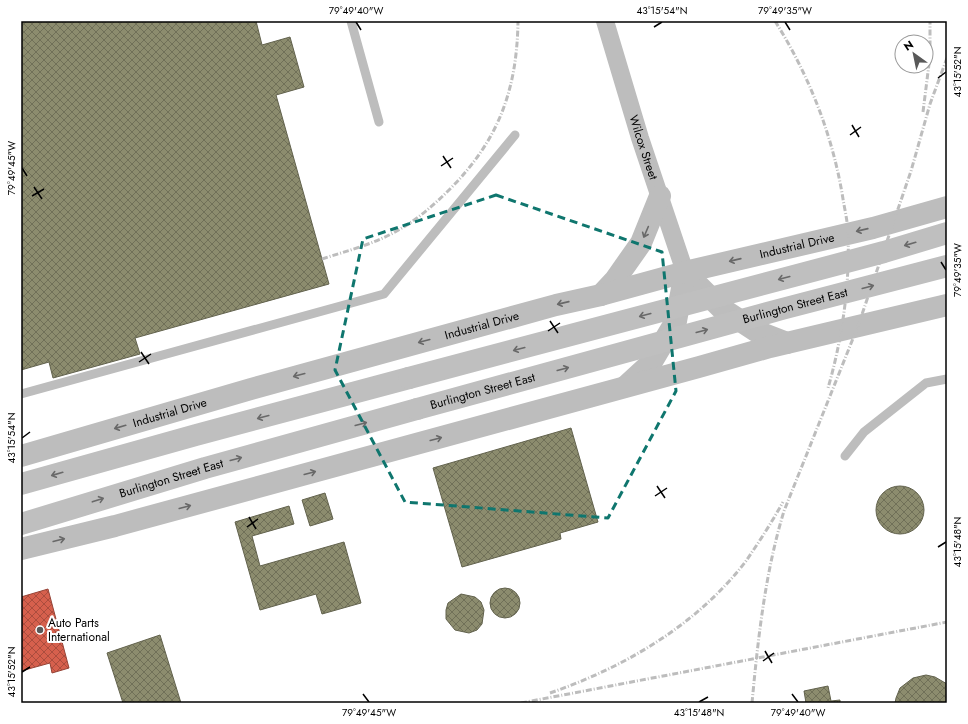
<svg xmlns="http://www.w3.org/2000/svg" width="968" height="724" font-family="Jost,sans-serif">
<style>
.shops{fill:url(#shops-cross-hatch);stroke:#964336}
.industry{fill:url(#industry-cross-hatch);stroke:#62624d}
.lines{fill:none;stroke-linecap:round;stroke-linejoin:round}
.service{stroke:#bdbdbd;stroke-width:9}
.minor{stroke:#bdbdbd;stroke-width:18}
.tertiary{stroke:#bdbdbd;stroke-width:22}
.secondary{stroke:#bfbfbf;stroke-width:22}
.rail{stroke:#bdbdbd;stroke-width:3;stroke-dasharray:6 2 1 2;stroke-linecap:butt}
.secondary-bridge{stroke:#bfbfbf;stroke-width:22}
.oneway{stroke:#686868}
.oneway2{stroke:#696969}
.marked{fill:none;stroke:#0f766e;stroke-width:3;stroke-dasharray:8 5;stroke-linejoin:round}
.ticks{fill:none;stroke:#000;stroke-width:1.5}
.poi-dot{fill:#595959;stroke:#fff;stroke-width:1.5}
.labels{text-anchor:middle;stroke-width:4;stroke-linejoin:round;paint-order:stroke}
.street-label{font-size:12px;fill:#000;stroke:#fff}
.poi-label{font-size:12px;fill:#000;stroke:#fff;text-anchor:start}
.neatline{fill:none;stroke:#000;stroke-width:1.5}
.ticks-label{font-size:10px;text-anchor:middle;fill:#000}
</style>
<defs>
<pattern id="shops-cross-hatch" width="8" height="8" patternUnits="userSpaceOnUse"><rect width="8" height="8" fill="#d6604d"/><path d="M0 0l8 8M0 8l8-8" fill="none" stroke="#ab4d3e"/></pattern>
<pattern id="industry-cross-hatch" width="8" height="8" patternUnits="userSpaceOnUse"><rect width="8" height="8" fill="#8c8c6e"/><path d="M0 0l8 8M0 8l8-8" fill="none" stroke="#707058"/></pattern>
</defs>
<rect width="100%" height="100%" fill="#fff"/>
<path class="shops" d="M48 589 69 668 52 673 50 663 21 671V597Z"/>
<g class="industry">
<path d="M21 21H256L262 45 290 37 304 87 276 95 329 284 135 338 140 354 53 378 49 362 21 370Z"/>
<path d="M571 428 598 522 560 533 561 539 462 567 433 468Z"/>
<circle cx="900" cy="510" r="24"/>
<path d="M325 493 333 519 310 526 302 500Z"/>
<path d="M289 506 294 524 252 536 260 566 344 542 361 603 322 614 316 594 260 610 235 522Z"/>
<circle cx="505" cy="603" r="15"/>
<path d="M461 594 475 597 481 602 484 610 482 624 477 630 469 633 455 630 446 619V610L448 603Z"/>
<path d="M160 635 181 703H123L107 653Z"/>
<path d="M926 675 935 677 947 684V703H895L896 698 900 688 913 678Z"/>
<path d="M828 686 831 701 840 700V703H806L804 691Z"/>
</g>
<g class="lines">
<g class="service">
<path d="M351 21 379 122"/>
<path d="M21 394 384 294 515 135"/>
<path d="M845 456 864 432 926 383 947 379"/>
</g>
<path class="minor" id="s1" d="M605 21 640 138 685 272"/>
<g class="tertiary">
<path d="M685 272 721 308 756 331 787 343"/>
<path d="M601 295 615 280 641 243 660 196"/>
<path d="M626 386 651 363 676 321 685 272"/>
<path id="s2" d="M21 456 251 389 556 305 601 295 685 272 873 228 947 207"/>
<path d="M21 549 115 526 699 367 770 347 947 305"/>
</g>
<g class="secondary">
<path d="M21 484 196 435 409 378"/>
<path id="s3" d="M21 524 205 468 417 409"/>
</g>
<g class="rail">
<path d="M775 21C809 75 833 136 843 199 845 211 848 223 848 235 850 285 842 340 828 388"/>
<path d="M923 112 930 56V21"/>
<path d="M322 259C346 251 371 245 393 233 414 222 432 207 449 190 498 141 517 91 518 21"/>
<path d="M550 693C625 667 697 625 746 561 759 542 772 522 783 502"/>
<path d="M521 703 947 622"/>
<path d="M752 703C758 639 765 573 784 511L858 326 911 171 930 104 947 58"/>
</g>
<g class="secondary-bridge">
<path d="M409 378 884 252 947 233"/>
<path id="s4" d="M417 409 782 309 947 266"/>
</g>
</g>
<defs><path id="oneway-shaft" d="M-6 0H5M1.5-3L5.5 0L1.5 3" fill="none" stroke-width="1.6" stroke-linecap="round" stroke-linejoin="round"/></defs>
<g class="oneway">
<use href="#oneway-shaft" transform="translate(862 230) rotate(167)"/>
<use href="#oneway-shaft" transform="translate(646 232) rotate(113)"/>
<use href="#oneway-shaft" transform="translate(735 260) rotate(167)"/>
<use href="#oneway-shaft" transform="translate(563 303) rotate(167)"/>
<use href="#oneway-shaft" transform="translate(424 341) rotate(165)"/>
<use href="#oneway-shaft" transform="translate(299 375) rotate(165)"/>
<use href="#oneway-shaft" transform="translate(120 427) rotate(164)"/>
<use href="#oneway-shaft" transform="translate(436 439) rotate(-15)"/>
<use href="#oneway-shaft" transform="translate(310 473) rotate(-15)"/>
<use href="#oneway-shaft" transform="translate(185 507) rotate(-15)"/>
<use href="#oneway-shaft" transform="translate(59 540) rotate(-14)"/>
</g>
<g class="oneway2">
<use href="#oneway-shaft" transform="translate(910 244) rotate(164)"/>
<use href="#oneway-shaft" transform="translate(784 278) rotate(165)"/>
<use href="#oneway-shaft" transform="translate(868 287) rotate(-15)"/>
<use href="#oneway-shaft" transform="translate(645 315) rotate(165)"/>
<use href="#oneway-shaft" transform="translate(702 331) rotate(-15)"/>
<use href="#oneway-shaft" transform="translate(519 349) rotate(165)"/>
<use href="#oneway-shaft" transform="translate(563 369) rotate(-15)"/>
<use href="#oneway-shaft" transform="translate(263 417) rotate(165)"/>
<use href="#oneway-shaft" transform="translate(361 424) rotate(-15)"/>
<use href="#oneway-shaft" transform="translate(236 459) rotate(-15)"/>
<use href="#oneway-shaft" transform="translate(57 474) rotate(164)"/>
<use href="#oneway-shaft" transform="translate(98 500) rotate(-18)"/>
</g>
<path class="marked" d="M496 195 662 252 676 391 608 518 405 502 335 370 363 239Z"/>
<path class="ticks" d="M356 22 361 30M785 22 790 30M654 27 662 22M938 78 946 72M852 125 859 137M850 135 861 127M443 156 451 168M441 166 453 158M22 168 27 176M34 187 42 199M32 196 44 189M941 262 946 270M550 321 558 333M548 331 560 323M141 352 149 364M139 362 151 354M22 438 30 432M657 486 665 498M655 496 667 488M249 517 256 529M247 527 258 519M938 547 946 542M765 651 772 663M763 661 774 653M22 672 30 667M363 694 369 702M792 694 798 702M699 702 708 697"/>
<circle class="poi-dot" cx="40" cy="630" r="4"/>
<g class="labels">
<g class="street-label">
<text dy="4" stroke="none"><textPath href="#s1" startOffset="132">Wilcox Street</textPath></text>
<text dy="4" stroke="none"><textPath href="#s2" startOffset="804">Industrial Drive</textPath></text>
<text dy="4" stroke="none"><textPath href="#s4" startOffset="392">Burlington Street East</textPath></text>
<text dy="4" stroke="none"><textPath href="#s2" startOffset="479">Industrial Drive</textPath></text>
<text dy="4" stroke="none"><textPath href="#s4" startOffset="68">Burlington Street East</textPath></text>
<text dy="4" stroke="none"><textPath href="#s2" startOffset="155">Industrial Drive</textPath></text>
<text dy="4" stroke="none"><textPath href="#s3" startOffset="157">Burlington Street East</textPath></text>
</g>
<g class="poi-label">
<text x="48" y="627">Auto Parts<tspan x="48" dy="14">International</tspan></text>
</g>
</g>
<rect width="968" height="724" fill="none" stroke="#ffffff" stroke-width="44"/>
<g transform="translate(914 54) rotate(327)"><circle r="19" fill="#ffffff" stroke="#999999"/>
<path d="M0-3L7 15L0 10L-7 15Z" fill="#595959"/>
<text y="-6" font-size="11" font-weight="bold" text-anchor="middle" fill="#000000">N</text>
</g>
<rect x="22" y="22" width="924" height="680" class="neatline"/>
<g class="ticks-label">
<text x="356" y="14">79°49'40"W</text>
<text x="662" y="14">43°15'54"N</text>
<text x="785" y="14">79°49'35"W</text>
<text transform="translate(957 72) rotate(-90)" y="4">43°15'52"N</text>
<text transform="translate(11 168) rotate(-90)" y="4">79°49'45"W</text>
<text transform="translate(957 270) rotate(-90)" y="4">79°49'35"W</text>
<text transform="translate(11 438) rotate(-90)" y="4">43°15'54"N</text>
<text transform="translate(957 542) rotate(-90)" y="4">43°15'48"N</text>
<text transform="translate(11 672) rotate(-90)" y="4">43°15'52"N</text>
<text x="369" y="716">79°49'45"W</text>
<text x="699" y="716">43°15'48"N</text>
<text x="798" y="716">79°49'40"W</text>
</g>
</svg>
